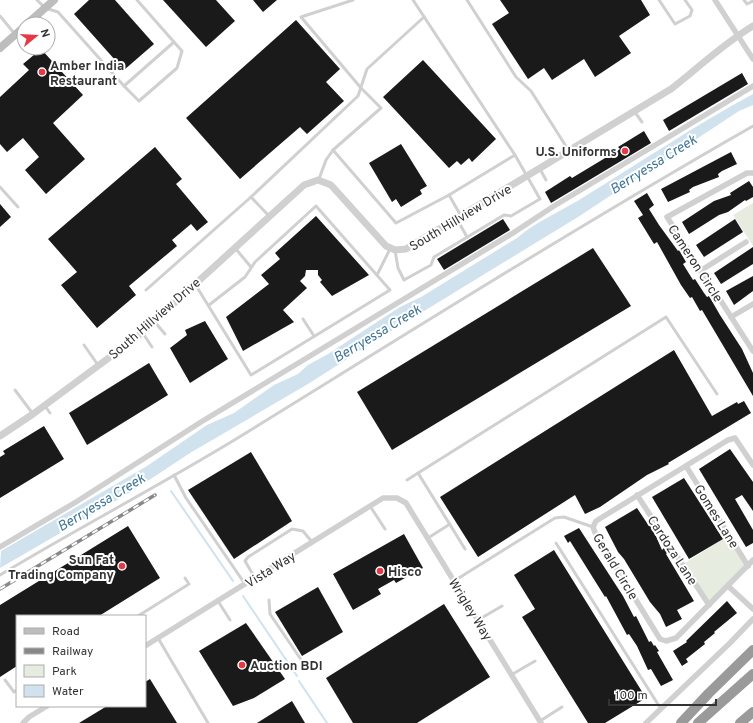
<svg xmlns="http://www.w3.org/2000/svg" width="753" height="723" font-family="Overpass,sans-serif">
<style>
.green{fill:#e6ecdf}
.water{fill:#cfe2ee}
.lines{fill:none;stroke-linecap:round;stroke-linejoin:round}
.stream{stroke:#cfe2ee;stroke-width:2}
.building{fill:#1a1a1a}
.service{stroke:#d0d0d0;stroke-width:3}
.minor{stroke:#d0d0d0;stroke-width:5.5}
.tertiary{stroke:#d0d0d0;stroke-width:7}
.secondary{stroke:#bdbdbd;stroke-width:8}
.motorway{stroke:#9a9a9a;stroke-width:10}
.rail-casing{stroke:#888;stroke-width:3.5}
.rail{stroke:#fff;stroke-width:2;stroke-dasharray:6;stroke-linecap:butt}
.poi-dot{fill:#e63946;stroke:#fff;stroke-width:1.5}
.labels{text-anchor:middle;stroke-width:4;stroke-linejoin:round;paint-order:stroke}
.poi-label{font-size:13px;font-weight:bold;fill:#333;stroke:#fff;text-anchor:start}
.street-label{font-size:13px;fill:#333;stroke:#fff}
.water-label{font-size:14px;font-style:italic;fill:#3f7597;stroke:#fff}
</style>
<rect width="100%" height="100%" fill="#fff"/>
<g class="green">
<path d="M753 203V246L733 215Z"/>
<path d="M729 535 748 566 709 605 682 565Z"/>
</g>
<path class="water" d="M753 94V105L739 111 578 217 375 341 308 384 190 453 131 492 0 568 1 551 147 466 207 425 234 413 274 385 298 374 308 365 328 354 400 307 421 297 517 238C538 220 564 210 587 195 642 161 696 125 753 94Z"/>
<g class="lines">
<g class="stream">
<path d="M171 491 233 581"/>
<path d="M243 596 297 676"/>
<path d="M299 681 327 723"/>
</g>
</g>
<g class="building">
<path d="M89 0H115L154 44 124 70 74 14Z"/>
<path d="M163 0H216L235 21 206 47Z"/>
<path d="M253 0H277L263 12Z"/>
<path d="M500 0H641L650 15 619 36 631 53 595 77 584 59 552 80 544 68 528 79 492 24 509 13Z"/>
<path d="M296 20 340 69 326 82 344 101 307 134 300 127 240 179 186 118Z"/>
<path d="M41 49 83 95 53 123 85 159 46 194 25 170 39 157 23 138 7 152 0 144V97L29 70 23 64Z"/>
<path d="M423 60 496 139 472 162 469 158 461 165 457 161 449 168 383 97Z"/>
<path d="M742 73 748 84 669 131 663 120Z"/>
<path d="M644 131 651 143 551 203 545 192 570 176 572 178 620 149 618 147Z"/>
<path d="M401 144 427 186 420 190 422 194 401 207 396 199 392 202 369 163Z"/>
<path d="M155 147 182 179 176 184 208 222 197 231 191 224 172 240 177 246 129 286 136 295 97 328 61 285 77 272 48 239Z"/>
<path d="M731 152 737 164 722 171 718 174 719 177 693 187 689 190 690 192 668 202 661 189Z"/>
<path d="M749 181 753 187V197L746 201 745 200 728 212 719 215 689 234 682 222 714 201 731 195 730 193Z"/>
<path d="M647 193 654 205 649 209 659 225 678 251 679 250 686 262 683 264 693 280 695 279 704 293 707 297 709 296 720 315 742 349 753 373V396L702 310 700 311 692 297 690 298 681 285 657 242 654 244 638 218 643 215 634 201Z"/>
<path d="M0 204 11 217 0 227Z"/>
<path d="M316 216 369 275 332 296 320 282 322 280 318 275V270H306L305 276 300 281 307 288 283 310 294 322 243 351 226 317 269 284 261 275 280 259 275 253Z"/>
<path d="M503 219 510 230 444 270 437 259Z"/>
<path d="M735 219 743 232 704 257 696 245Z"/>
<path d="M753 247V264L721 284 714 273Z"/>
<path d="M593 248 631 306 392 450 357 392Z"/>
<path d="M753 276V291L734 305 726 291Z"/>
<path d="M205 321 228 359 190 383 170 348 187 335 185 330Z"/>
<path d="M674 350 712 416 737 402 738 404 744 401 751 413 668 463 669 464 647 475 600 507 585 514 575 495 478 557 440 497Z"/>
<path d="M149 363 168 395 87 445 69 413Z"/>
<path d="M44 426 64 459 0 498V457L5 454 3 451Z"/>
<path d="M730 449 753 482V511L742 495 735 499 753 530V543L746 547 699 469Z"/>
<path d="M251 452 292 521 234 559 188 490Z"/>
<path d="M684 478 723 539 689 559 652 497Z"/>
<path d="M637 508 649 526 651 525 662 550 664 548 667 553 666 554 694 601 677 610 682 619 666 627 660 614 650 602 624 559 618 552 605 527Z"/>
<path d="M128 526 160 578 99 616H17V666L0 677V605Z"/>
<path d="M579 528 623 596 634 617 636 616 649 642 651 641 654 646 655 645 659 651 657 652 673 680 661 686 651 669 648 670 637 646 629 634 627 635 606 596 605 597 570 541 568 543 564 536Z"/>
<path d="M404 534 423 568 396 583 394 580 378 589 381 594 353 610 333 574Z"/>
<path d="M554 550 646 698 605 723H588L522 617 535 609 514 575Z"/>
<path d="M318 587 343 632 302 656 275 612Z"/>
<path d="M727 601 737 613 714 632 715 633 704 642 705 644 686 659 688 662 682 666 673 651 687 642 686 641Z"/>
<path d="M444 604 490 677 417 723H353L326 678Z"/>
<path d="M246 623 285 679 254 698 233 706 199 651Z"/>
<path d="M150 679 177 723H79L107 706H145V682Z"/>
<path d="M292 701 305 723H257Z"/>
</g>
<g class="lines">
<g class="service">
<path d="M37 0 45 8 58 12 124 86 174 42 137 0"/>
<path d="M467 0 516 77 531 91 569 151"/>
<path d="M659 0 675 24 690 16 692 10 685 0"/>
<path d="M744 0 747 4 753 1"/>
<path d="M0 16 14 33"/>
<path d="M48 36 49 37"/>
<path d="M124 86 139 101 177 68 182 51 174 42"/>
<path d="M634 111 642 122"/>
<path d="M333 150 396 223 449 195 515 155"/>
<path d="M540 169 546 180"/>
<path d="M319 179 326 160 333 150 381 108 361 88 301 17 353 0"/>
<path d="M0 187 18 207"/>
<path d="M449 195 461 216"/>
<path d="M251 197 269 216"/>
<path d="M457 219 467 237"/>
<path d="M235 248 251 267"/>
<path d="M395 250 398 268 404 280 431 265 434 257 504 215 511 216 540 199 515 155 413 0"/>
<path d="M377 275 390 249"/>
<path d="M195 284 251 375 390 290 316 206 255 262 245 277 209 305"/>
<path d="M146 290 251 197 358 96 367 69 424 17"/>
<path d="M303 319 314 336"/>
<path d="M154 321 165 334"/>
<path d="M142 332 152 347"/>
<path d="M84 345 98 365"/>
<path d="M15 390 33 414"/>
<path d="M45 406 50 413"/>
<path d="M418 473 465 549"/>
<path d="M174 475 186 498 245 584"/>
<path d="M407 480 666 317 717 394"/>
<path d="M370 506 385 529"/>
<path d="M428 538 450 524"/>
<path d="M556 543 661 709"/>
<path d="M0 575C78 528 159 486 236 439 408 333 578 226 753 126"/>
<path d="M255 578 245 561 248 557 292 529 303 531 312 542"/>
<path d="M454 581 555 518 564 517 593 527"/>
<path d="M269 600 270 614 304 664"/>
<path d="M218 601 230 620"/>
<path d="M138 616 189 584 185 578"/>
<path d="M478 620 502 606"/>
<path d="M158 638 208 723"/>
<path d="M511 675 535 661"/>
<path d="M5 680 14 692 17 690"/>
<path d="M540 721 562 707"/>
</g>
<g class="minor">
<path d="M715 0 753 59"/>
<path d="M753 173H747L667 217 753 351"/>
<path d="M700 271 746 242"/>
<path d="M731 317 753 304"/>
<path d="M753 465 735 438 728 440 596 521 593 527 596 535 660 639 666 641 676 638 753 560"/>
<path d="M686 466 748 566"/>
<path d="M637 495 709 605"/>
<path d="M0 547 76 502 201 422 513 233 554 206 753 86"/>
<path d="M728 586 753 609"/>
<path d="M145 646 383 498H397L406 503 541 723"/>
<path d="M23 723 29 717 47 706"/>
<path d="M646 723 730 643 753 619"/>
</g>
<path class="tertiary" d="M0 436 33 414 137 337 304 185 318 180 331 185 386 246 395 250 406 249 671 89C698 68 723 44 753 26"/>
<g class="secondary">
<path d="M27 24 54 0"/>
<path d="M0 48 24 27"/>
</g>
<g class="motorway">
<path d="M681 723 709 693 753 650"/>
<path d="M698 723 753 674"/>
<path d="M740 723 753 712"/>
</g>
<g class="rail-casing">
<path id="rail" d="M0 589 155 495"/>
</g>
<use href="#rail" class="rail"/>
</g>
<g class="poi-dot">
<circle cx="42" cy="72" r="4"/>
<circle cx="625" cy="151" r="4"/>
<circle cx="122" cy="566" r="4"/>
<circle cx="380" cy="571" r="4"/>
<circle cx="242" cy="665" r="4"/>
</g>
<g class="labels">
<g class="poi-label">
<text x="50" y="70">Amber India<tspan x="50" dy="15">Restaurant</tspan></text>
<text x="617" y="156" text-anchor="end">U.S. Uniforms</text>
<text x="114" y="564" text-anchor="end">Sun Fat<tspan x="114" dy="15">Trading Company</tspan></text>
<text x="388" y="576">Hisco</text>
<text x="250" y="670">Auction BDI</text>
</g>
<g class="street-label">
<text transform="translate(460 217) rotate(-31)" y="5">South Hillview Drive</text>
<text transform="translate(696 263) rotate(57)" y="5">Cameron Circle</text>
<text transform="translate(154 318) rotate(-41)" y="5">South Hillview Drive</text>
<text transform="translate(717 516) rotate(58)" y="5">Gomes Lane</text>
<text transform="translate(673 550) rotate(57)" y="5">Cardoza Lane</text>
<text transform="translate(616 566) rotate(59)" y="5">Gerald Circle</text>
<text transform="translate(270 569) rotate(-32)" y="5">Vista Way</text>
<text transform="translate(471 609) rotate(58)" y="5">Wrigley Way</text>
</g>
<g class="water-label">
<text transform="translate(653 164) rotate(-32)" y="5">Berryessa Creek</text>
<text transform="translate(377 333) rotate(-31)" y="5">Berryessa Creek</text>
<text transform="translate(101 502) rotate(-31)" y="5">Berryessa Creek</text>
</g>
</g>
<rect x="16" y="615" width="130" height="92" fill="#ffffff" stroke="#adadad"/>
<rect x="24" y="628" width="20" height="6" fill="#bdbdbd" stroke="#adadad"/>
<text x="52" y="635" font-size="12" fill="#333333">Road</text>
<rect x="24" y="648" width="20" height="6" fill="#888888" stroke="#adadad"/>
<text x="52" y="655" font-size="12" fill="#333333">Railway</text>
<rect x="24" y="665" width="20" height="12" fill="#e6ecdf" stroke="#adadad"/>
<text x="52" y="675" font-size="12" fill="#333333">Park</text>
<rect x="24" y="685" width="20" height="12" fill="#cfe2ee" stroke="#adadad"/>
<text x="52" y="695" font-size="12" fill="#333333">Water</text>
<g transform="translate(36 36) rotate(72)"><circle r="19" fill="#ffffff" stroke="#adadad"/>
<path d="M0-3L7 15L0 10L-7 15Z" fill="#e63946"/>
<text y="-6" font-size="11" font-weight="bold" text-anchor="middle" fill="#333333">N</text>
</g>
<path d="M609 699v6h107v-6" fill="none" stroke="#333333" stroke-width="2"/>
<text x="615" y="699" font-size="12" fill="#333333" stroke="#ffffff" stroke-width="3" paint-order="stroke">100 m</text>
</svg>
